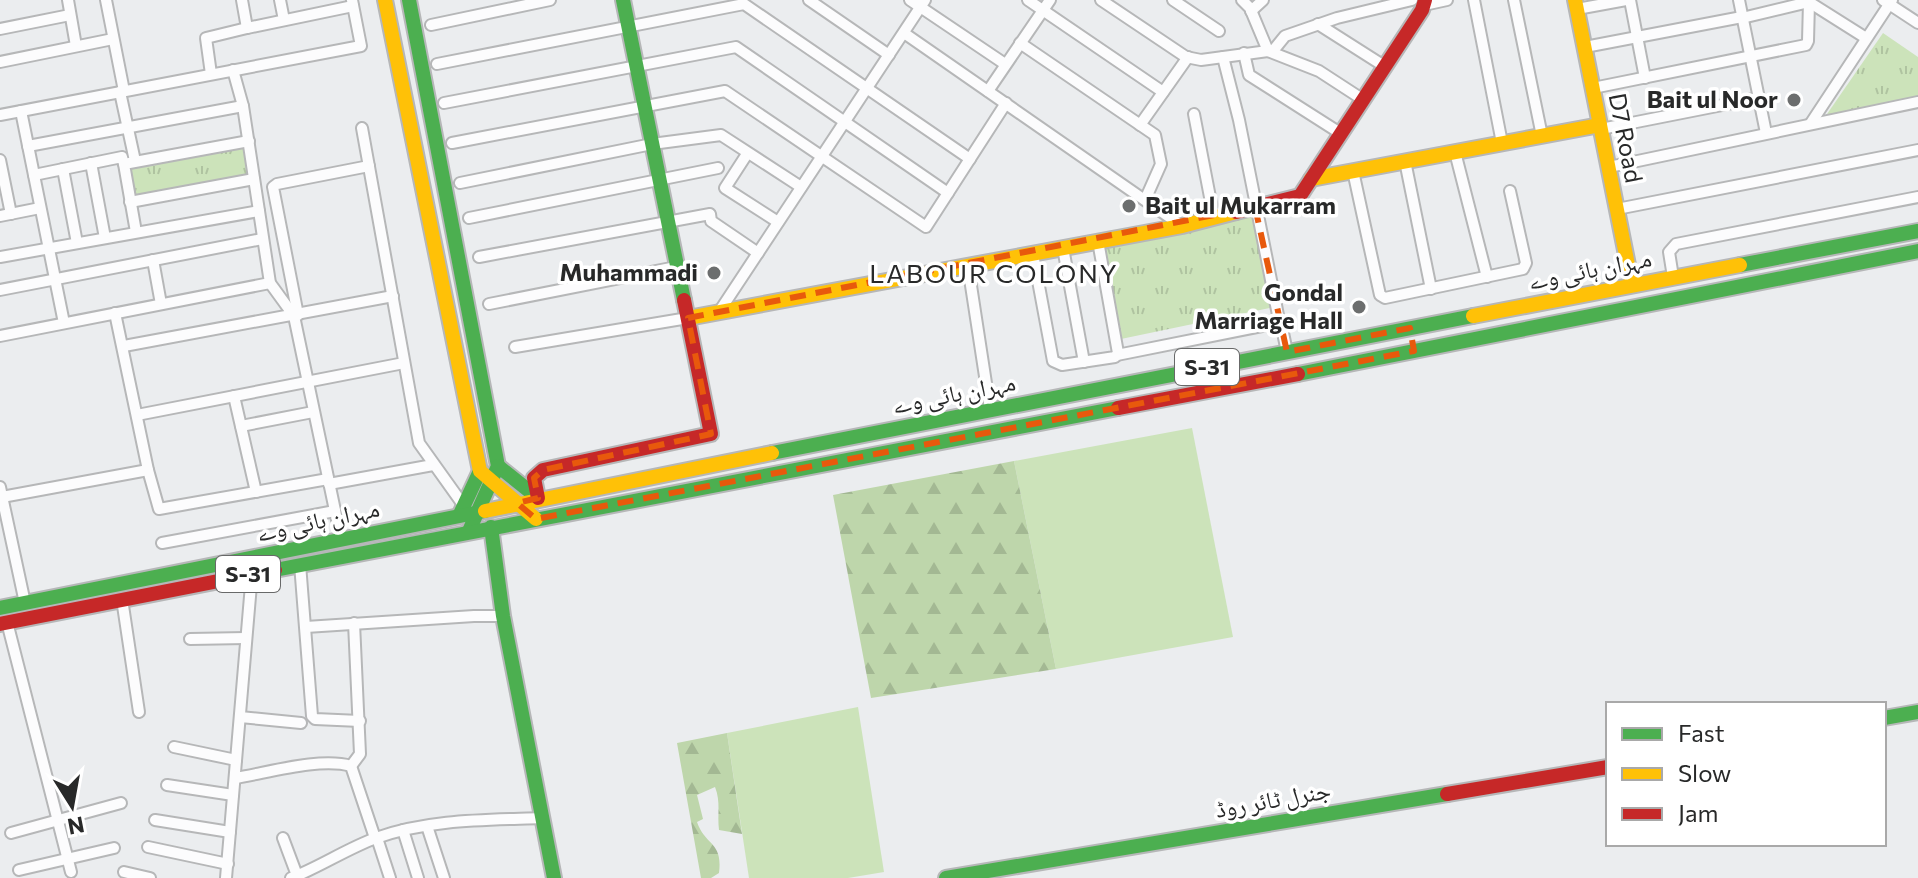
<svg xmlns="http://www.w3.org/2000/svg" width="1918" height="878" font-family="Commissioner,'Noto Naskh Arabic',sans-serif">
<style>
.grass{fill:#cce3ba}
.forest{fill:url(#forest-firs)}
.park{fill:url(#park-tufts)}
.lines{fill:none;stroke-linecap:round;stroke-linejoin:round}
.street-casing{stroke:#b6b7b8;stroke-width:14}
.fast-casing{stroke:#b6b7b8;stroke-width:18}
.slow-casing{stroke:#b6b7b8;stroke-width:18}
.jam-casing{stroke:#b6b7b8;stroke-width:18}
.street{stroke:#fcfcfd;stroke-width:10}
.fast{stroke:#4caf50;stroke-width:14}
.slow{stroke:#ffc107;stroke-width:14}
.jam{stroke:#c62828;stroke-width:14}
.marked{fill:none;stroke:#e8590c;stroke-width:6;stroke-dasharray:16 10;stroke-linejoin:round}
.poi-dot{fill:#6c6e6e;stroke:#fff;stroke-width:3}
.labels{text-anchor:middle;stroke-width:7;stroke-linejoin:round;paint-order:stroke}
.shield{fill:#fff;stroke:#686969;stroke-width:2}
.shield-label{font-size:22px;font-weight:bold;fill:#282929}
.poi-label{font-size:24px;font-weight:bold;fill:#282929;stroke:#fff;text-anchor:end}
.street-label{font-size:24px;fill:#282929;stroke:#fff}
.neighbourhood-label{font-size:26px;letter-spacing:2px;fill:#282929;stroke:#fff}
</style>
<defs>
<pattern id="forest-firs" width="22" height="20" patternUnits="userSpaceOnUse" patternTransform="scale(2)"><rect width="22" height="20" fill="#bed6ab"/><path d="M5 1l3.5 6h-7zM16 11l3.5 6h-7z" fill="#a3b893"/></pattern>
<pattern id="park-tufts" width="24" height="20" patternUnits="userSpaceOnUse" patternTransform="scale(2)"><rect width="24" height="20" fill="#cce3ba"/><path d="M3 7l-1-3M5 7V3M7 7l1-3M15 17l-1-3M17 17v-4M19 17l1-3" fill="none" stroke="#afc3a0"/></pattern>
</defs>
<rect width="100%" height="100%" fill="#ebedef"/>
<g class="grass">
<path d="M1192 428 1233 637 1056 669 1014 461Z"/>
<path d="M858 707 884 872 848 878H749L727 733Z"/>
</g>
<g class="forest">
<path d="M1014 461 1056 669 871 698 833 495Z"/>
<path d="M727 733 742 834 719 830C717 815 721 802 715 787L697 795 703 819 697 822C705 846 723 841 719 873L711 878H701L677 743Z"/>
</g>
<g class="park">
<path d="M1883 33 1918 57V99L1825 117Z"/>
<path d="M246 145 251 175 133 199 126 165Z"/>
<path d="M1255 216 1274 307 1121 339 1102 248Z"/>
</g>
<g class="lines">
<g class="street-casing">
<g id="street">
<path d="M68 0 76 46"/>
<path d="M106 0 124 91"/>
<path d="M242 0 247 28 353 6"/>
<path d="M280 0 284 20"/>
<path d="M809 0 889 55"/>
<path d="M910 0 1005 64"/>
<path d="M1028 0 1163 92"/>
<path d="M1101 0 1186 57 1201 60 1268 51"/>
<path d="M1173 0 1219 31"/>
<path d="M1242 0 1250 8 1268 51 1319 71 1362 99"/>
<path d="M1474 0 1502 143"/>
<path d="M1514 0 1542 136"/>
<path d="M1630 0 1645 78"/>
<path d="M1739 0 1766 133"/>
<path d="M1883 0 1918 23"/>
<path d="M1424 5 1447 0"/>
<path d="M1577 9 1626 0"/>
<path d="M1251 11 1263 0"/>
<path d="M1742 18 1809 2 1866 38"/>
<path d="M1318 24 1384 66"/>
<path d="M431 25 550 0"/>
<path d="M0 29 70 15"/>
<path d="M904 33 1182 226"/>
<path d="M1020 43 1155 135 1161 164 1145 200"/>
<path d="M1585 47 1742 17"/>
<path d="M1272 52 1285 36 1337 18 1412 0"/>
<path d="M1244 53 1249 75 1340 133"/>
<path d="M1223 57 1239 120 1280 325"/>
<path d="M0 62 113 39"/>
<path d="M437 64 744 4 970 159"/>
<path d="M233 70 243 106 270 283 294 316 341 539"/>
<path d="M211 74 206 38 247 28"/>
<path d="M1593 88 1806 45 1808 41 1809 2"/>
<path d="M988 91 1050 0"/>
<path d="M120 92 135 161"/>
<path d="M444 103 736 47 948 193"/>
<path d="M21 111 64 323"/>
<path d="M1194 114 1214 218"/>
<path d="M0 115 361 46 352 0"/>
<path d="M1811 123 1892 0"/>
<path d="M1140 125 1188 57"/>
<path d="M362 128 419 443 464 506"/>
<path d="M1601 129 1758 98"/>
<path d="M452 143 725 91 926 227 1006 103"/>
<path d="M28 146 243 106"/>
<path d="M1455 152 1487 277"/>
<path d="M747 154 725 188 778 222"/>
<path d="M0 160 11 214"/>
<path d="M1405 161 1431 289"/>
<path d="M91 163 105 238"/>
<path d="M1609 167 1918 102"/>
<path d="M63 169 77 243"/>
<path d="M1353 171 1380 295 1385 298 1523 269 1526 263 1510 191"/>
<path d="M34 175 122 157 124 164"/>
<path d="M460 183 652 144 721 135 801 187"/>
<path d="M130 202 254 179"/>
<path d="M1617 209 1918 150"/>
<path d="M0 216 40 208"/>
<path d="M469 218 718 168"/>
<path d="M136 232 124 164 249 141"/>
<path d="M1063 248 1084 362"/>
<path d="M1033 254 1053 361 1062 365 1115 357 1118 353 1098 241"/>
<path d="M0 257 259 211"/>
<path d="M479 257 710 214 711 221 758 253"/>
<path d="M153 260 161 304"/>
<path d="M968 266 990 409"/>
<path d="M1673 277 1669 252 1676 244 1918 197"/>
<path d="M0 290 262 239"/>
<path d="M489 304 676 267"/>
<path d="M719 312 925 0"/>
<path d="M115 313 148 470 159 509 328 479"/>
<path d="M298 315 273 187 277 184 369 166"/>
<path d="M0 336 270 283"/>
<path d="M124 346 393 296"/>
<path d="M515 347 688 318"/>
<path d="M1117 355 1277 323 1282 328 1287 352"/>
<path d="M234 396 256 492"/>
<path d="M137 415 404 363"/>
<path d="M241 426 313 412"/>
<path d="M329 484 433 465"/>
<path d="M0 487 25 603"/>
<path d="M2 497 148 470"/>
<path d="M162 543 335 511"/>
<path d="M300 564 312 716 315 719 360 721"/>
<path d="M122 599 139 712"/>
<path d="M7 622 71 872"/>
<path d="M306 627 474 616H503"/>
<path d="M190 639 246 638"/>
<path d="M240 717 301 723"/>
<path d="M174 747 236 760"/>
<path d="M351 766 360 754 354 623"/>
<path d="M235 778C267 773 320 757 351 766L375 838"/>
<path d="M167 785 233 795"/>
<path d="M155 820 230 832"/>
<path d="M427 826 444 878"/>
<path d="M403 830 418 878"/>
<path d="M11 833 121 803"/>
<path d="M283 838 298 878"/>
<path d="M377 838 390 878"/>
<path d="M148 847 228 864"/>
<path d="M19 870 114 848"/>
<path d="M124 872 150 878"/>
<path d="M226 878 252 573"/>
<path d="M291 878C320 867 346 849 376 838 428 819 487 820 542 818"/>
</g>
</g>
<g class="fast-casing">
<g id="fast">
<path d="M409 0 498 466 469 531"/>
<path d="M623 0 684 300"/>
<path d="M1740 265 1918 231"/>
<path d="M1298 374 1918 251"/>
<path d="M772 453 1473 316"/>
<path d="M498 466 538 498"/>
<path d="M460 514 480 471"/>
<path d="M491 527 503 616 554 878"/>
<path d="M275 570 1118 408"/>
<path d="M0 608 485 511"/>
<path d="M1884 718 1918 712"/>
<path d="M946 878 1447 794"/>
</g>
</g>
<g class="slow-casing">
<g id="slow">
<path d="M385 0 480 471 536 519"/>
<path d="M1575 0 1632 285"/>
<path d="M1311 179 1600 125"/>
<path d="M1473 316 1740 265"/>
<path d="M688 318 1182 226 1236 212"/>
<path d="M485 511 772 453"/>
</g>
</g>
<g class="jam-casing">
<g id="jam">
<path d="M1236 212 1300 196 1422 10 1425 0"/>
<path d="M1118 408 1298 374"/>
<path d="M538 498 534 478 543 470 711 434 684 300"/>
<path d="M0 624 275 570"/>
<path d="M1447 794 1608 767"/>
</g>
</g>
<use href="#street" class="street"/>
<use href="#fast" class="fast"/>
<use href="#slow" class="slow"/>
<use href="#jam" class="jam"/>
</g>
<path class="marked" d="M1255 207 1287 352 1410 328 1414 351 536 519 517 503 538 498 534 478 543 470 711 434 688 318Z"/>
<g class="poi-dot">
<circle cx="1794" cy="100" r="8"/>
<circle cx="1129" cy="206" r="8"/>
<circle cx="714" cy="273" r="8"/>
<circle cx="1359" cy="307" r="8"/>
</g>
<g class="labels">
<g class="shield">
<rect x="1175" y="349" width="64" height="36" rx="6"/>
<rect x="216" y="556" width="64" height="36" rx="6"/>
</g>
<g class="shield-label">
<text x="1207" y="375">S-31</text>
<text x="248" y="582">S-31</text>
</g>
<g class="poi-label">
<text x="1778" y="108">Bait ul Noor</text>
<text x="1145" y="214" text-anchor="start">Bait ul Mukarram</text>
<text x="698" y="281">Muhammadi</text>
<text x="1343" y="301">Gondal<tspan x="1343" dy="28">Marriage Hall</tspan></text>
</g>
<g class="street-label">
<text transform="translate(1625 138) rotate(79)" y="8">D7 Road</text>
<text transform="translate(1590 270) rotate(-11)" y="8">مہران ہائی وے</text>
<text transform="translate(954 394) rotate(-11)" y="8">مہران ہائی وے</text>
<text transform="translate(318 521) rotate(-12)" y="8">مہران ہائی وے</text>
<text transform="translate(1273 800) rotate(-10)" y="8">جنرل ٹائر روڈ</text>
</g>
<g class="neighbourhood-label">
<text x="994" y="283">LABOUR COLONY</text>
</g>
</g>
<rect x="1606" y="702" width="280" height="144" fill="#ffffff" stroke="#a9a9a9" stroke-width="2"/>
<rect x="1622" y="728" width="40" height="12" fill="#4caf50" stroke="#a9a9a9" stroke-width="2"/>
<text x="1678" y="742" font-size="24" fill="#282929">Fast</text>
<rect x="1622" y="768" width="40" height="12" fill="#ffc107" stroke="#a9a9a9" stroke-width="2"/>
<text x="1678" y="782" font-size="24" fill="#282929">Slow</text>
<rect x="1622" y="808" width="40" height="12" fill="#c62828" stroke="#a9a9a9" stroke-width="2"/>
<text x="1678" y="822" font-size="24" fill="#282929">Jam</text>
<g transform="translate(72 806) rotate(169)" stroke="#ffffff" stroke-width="6" paint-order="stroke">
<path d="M0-6L14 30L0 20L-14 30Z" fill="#282929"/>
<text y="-12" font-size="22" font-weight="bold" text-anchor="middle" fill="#282929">N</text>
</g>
</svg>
